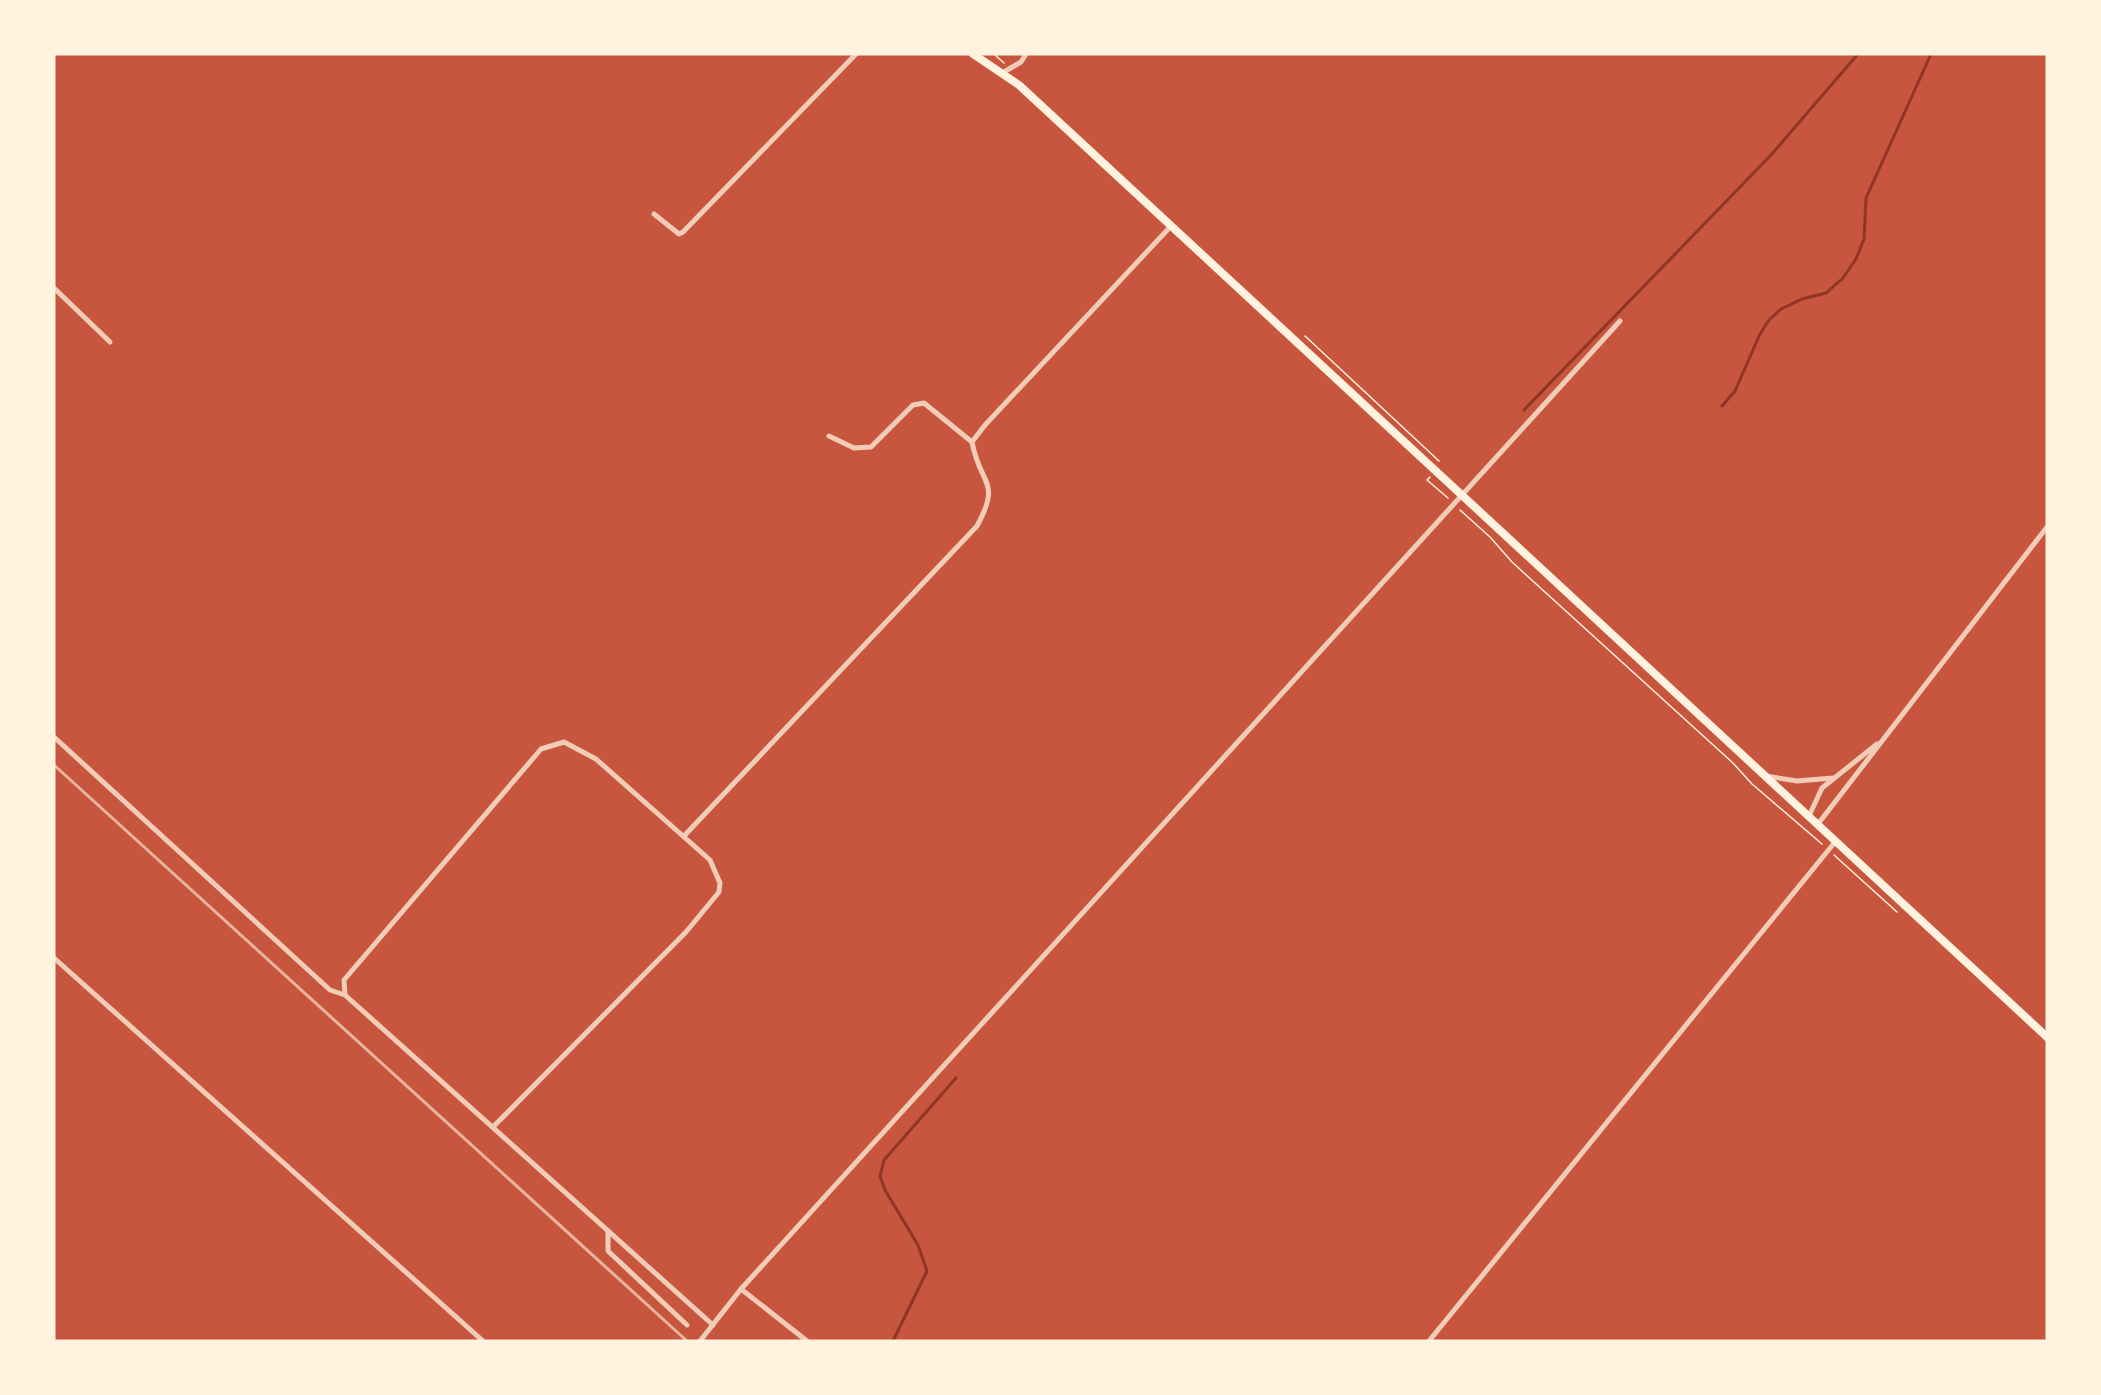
<svg xmlns="http://www.w3.org/2000/svg" width="2101" height="1395" font-family="Quicksand,sans-serif">
<style>
.lines{fill:none;stroke-linecap:round;stroke-linejoin:round}
.stream{stroke:#8f3625;stroke-width:3}
.path{stroke:#fff3e0;stroke-width:1.5}
.minor{stroke:#f1ccb7;stroke-width:5}
.primary{stroke:#fff3e0;stroke-width:8}
.rail{stroke:#e9b49f;stroke-width:3}
</style>
<rect width="100%" height="100%" fill="#c8553d"/>
<g class="lines">
<g class="stream">
<path d="M1722 406 1735 391 1760 334 1769 320 1781 309 1802 299 1826 293 1843 278 1856 259 1864 239 1866 198 1931 54"/>
<path d="M1524 410 1771 155 1858 54"/>
<path d="M893 1341 927 1271 918 1245 885 1190 880 1176 884 1160 956 1078"/>
</g>
<g class="path">
<path d="M994 54 1004 63"/>
<path d="M1305 336 1439 461"/>
<path d="M1430 477 1427 480 1448 498"/>
<path d="M1460 510 1490 537 1512 562 1733 763 1752 784 1822 844"/>
<path d="M1834 855 1897 912"/>
</g>
<g class="minor">
<path d="M1002 73 1021 62 1026 54"/>
<path d="M654 214 679 234 683 232 856 54"/>
<path d="M54 288 110 342"/>
<path d="M829 436 854 448 871 447 913 405 924 403 972 442"/>
<path d="M54 737 330 990 345 995"/>
<path d="M1766 776 1797 781 1833 778"/>
<path d="M1809 816 1822 788 1877 744"/>
<path d="M1818 824 2047 527"/>
<path d="M684 836 977 526C1002 480 980 486 972 442L985 425 1171 226"/>
<path d="M54 958 483 1341"/>
<path d="M493 1127 686 932 719 892 720 883 710 860 596 759 564 742 541 749 344 980 345 995 713 1325"/>
<path d="M608 1231V1251L687 1325"/>
<path d="M741 1289 807 1341"/>
<path d="M700 1341 741 1289 1620 321"/>
<path d="M1429 1341 1835 842"/>
</g>
<path class="primary" d="M973 54 1019 85 2047 1037"/>
<path class="rail" d="M54 765 687 1341"/>
</g>
<rect width="2101" height="1395" fill="none" stroke="#fff3e0" stroke-width="111"/>
</svg>
